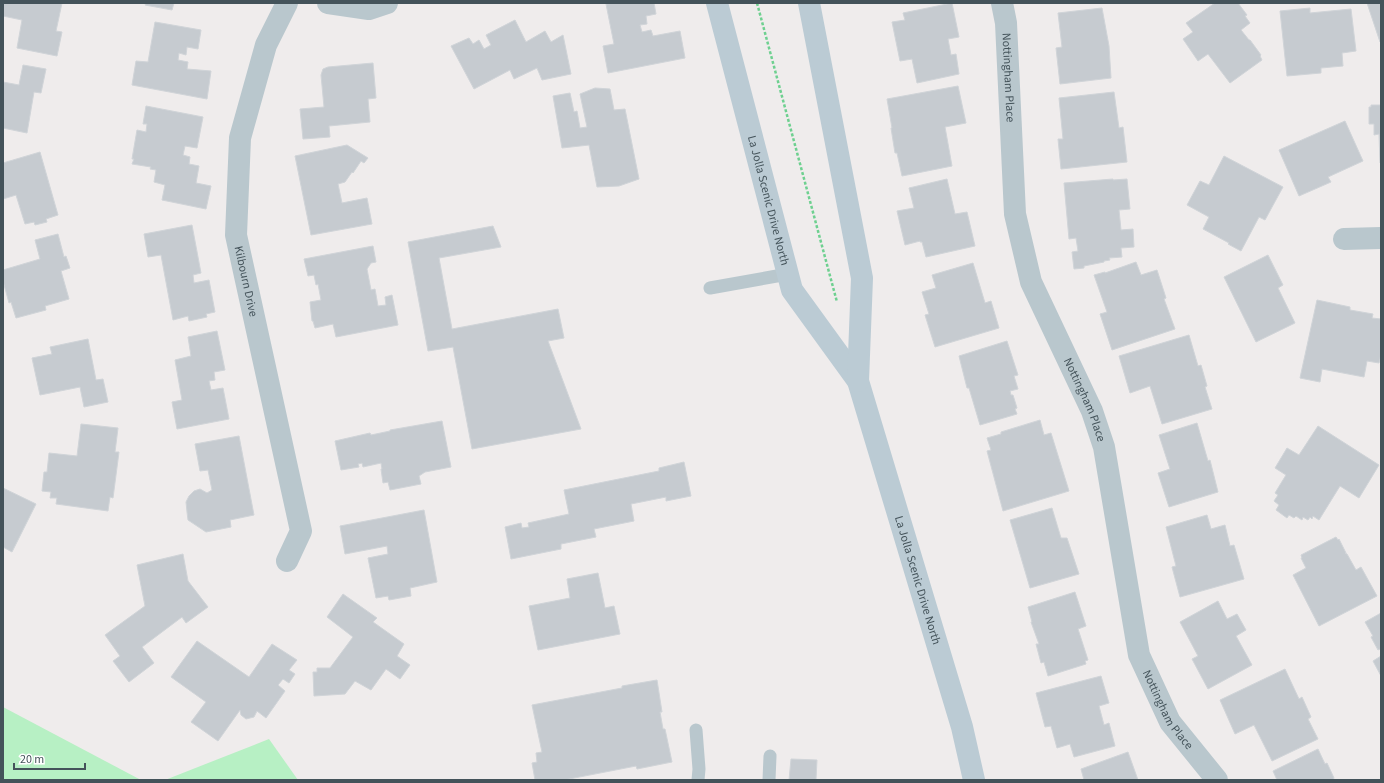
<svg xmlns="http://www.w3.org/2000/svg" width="1384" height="783" font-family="'Source Sans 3',sans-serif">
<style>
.green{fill:#b7f0c4}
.building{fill:#c6cbd0;stroke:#d0d4d8}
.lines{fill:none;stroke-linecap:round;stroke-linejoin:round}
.path{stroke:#6ed090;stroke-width:2.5;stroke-dasharray:3 2;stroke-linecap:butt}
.service{stroke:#b9c7cd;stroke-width:13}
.minor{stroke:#b9c7cd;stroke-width:22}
.tertiary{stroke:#b9c7cd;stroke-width:22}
.secondary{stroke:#bbcbd4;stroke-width:22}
.labels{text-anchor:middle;stroke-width:3;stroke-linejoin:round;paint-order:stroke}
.street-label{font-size:12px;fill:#44535a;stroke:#fff}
</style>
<rect width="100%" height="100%" fill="#efecec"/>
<g class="green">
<path d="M3 707 141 780H3Z"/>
<path d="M269 739 298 780H165Z"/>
</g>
<g class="building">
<path d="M3 3H62L56 31 62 32 57 56 17 48 22 20 3 16Z"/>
<path d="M146 3H174L172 10 145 5Z"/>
<path d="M614 3H654L656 14 646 16 647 24 640 25 642 32 651 30 653 36 680 31 685 58 608 73 603 46 614 44 606 4Z"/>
<path d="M952 3 959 37 948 39 951 55 956 54 959 74 917 83 912 59 900 61 892 22 905 20 903 13Z"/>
<path d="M1215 3H1238L1247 15 1245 16 1250 23 1241 30 1249 40H1250L1261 55 1260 56 1262 60 1230 83 1208 54 1198 61 1183 39 1193 32 1186 23Z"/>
<path d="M1367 3H1381V41L1380 42Z"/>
<path d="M1102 8 1109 46 1111 78 1060 84 1056 48 1062 47 1058 13Z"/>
<path d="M1310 8V13L1351 9 1356 51 1342 53 1343 66 1321 68V73L1287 76 1280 11Z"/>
<path d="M515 20 526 42 545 31 551 42 563 35 571 74 542 80 537 68 514 79 510 70 474 89 451 46 469 38 473 44 479 40 484 49 491 45 486 35Z"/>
<path d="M155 22 201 30 198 49 187 47 186 55 179 53 178 60 188 62 187 69 211 71 207 99 132 85 136 61 148 62Z"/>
<path d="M373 63 376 98 368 99 370 122 329 126 330 137 303 139 300 109 324 107 321 75 323 69 328 67Z"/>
<path d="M23 65 46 69 41 93 34 92 27 133 3 128V82L19 85Z"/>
<path d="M958 86 966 123 945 127 952 166 902 176 897 153H895L891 128H892L887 99Z"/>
<path d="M595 88 610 89 614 110 625 109 639 179 619 186 597 187 589 145 562 148 553 96 570 93 574 112 577 111 580 128 587 127 580 94Z"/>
<path d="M1114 92 1119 128 1123 127 1127 162 1061 169 1058 139H1063L1059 98Z"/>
<path d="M1371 105H1381V162L1380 163 1379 134 1374 135V124H1369V107H1371Z"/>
<path d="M146 106 203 117 197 148 185 146 183 155 190 157 189 164 199 166 196 183 211 186 206 209 162 200 165 185 154 182 156 170 150 169 151 167 132 164 134 159H132L137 130 146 132 147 124H143Z"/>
<path d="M1345 121 1363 161 1328 177 1331 182 1299 196 1279 150Z"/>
<path d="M347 145 368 158 364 163 361 161 353 173 352 172 345 182 338 184 342 203 367 198 372 224 311 235 295 156Z"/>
<path d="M40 152 58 215 46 219 47 222 35 225 34 222 25 224 16 195 3 199V163Z"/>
<path d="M1224 156 1283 187 1265 220 1259 217 1241 251 1228 244 1229 243 1203 229 1209 217 1187 205 1200 181 1209 185Z"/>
<path d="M947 179 955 214 967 212 975 246 926 257 922 242H920V241L905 245 897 211 914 208 909 188Z"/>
<path d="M1113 179V180L1127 179 1130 209 1119 210 1121 230 1133 229 1134 247 1121 248 1122 257 1109 258 1110 260 1104 261V262L1084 266V268L1074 269 1072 252 1078 251 1076 238 1069 239 1064 183Z"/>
<path d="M192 225 201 273 193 275 194 283 209 280 215 312 206 314 207 317 189 321 188 316 173 320 161 255 148 257 144 234Z"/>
<path d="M493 226 501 247 439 258 452 329 558 309 564 338 548 341 581 429 472 449 453 347 428 351 408 242Z"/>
<path d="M58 234 64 257 66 256 70 268 61 271 69 299 45 306 46 310 16 318 11 302 9 303 3 281V270L40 259 35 240Z"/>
<path d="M373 246 376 262 371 263 367 269 371 290 375 289 378 306 386 305 385 297 392 295 398 325 336 337 333 324 315 328 313 321H312L310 302 321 300 318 284 316 285 314 275 308 276 304 259Z"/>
<path d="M1268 255 1283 285 1278 288 1295 323 1256 342 1224 277Z"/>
<path d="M1136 262 1141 275 1157 270 1166 298 1164 299 1175 329 1112 350 1100 314 1107 312 1094 275 1105 272V273Z"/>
<path d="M973 263 985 303 991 301 999 328 935 347 925 315 929 314 922 292 936 288 932 275Z"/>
<path d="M1317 300 1350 307V310L1373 314 1372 318 1381 319V354L1379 363 1367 361 1364 377 1322 369 1320 382 1300 378Z"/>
<path d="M217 331 225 370 214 372 215 380 209 381 211 390 223 388 229 419 177 429 172 402 182 400 175 360 191 356 188 337Z"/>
<path d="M1189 335 1198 366 1201 365 1207 386 1205 387 1212 409 1162 424 1150 386 1130 393 1119 356Z"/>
<path d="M88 339 96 380 103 379 108 402 84 407 80 387 40 395 32 358 52 354 50 347Z"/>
<path d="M1007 341 1018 375 1014 376 1018 389 1010 391 1011 395H1013L1017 408 1015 409 1017 414 980 425 969 388H967L959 356Z"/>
<path d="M1040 420 1044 435 1051 433 1069 491 1003 511 987 451 991 450 987 438 1001 434V432Z"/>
<path d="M442 421 451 467 425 472 419 476 421 484 390 490 388 482 383 483 381 469H382L381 463 363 467 362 463 358 464 359 467 341 470 335 441 370 433 371 435 390 431V430Z"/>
<path d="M1197 423 1208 461 1210 460 1218 492 1169 507 1158 473 1170 469 1159 435Z"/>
<path d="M81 424 118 428 115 452H119L113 498 110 497 108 511 56 504 57 498H50L51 492 42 491 44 472H47L49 453 77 456Z"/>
<path d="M1318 426 1379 465 1359 498 1340 486 1319 520 1313 516 1312 519 1310 517 1308 520 1303 517 1302 520 1296 516 1294 518 1289 515 1287 518 1276 510 1279 505 1274 501 1278 495 1275 493 1286 475 1275 468 1287 448 1299 455Z"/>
<path d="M239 436 254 515 230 520 231 527 206 532 188 520 187 512 186 502 189 496 194 491 200 489 207 493 212 490 208 470 200 471 195 444Z"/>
<path d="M684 462 691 496 666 501V497L631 504 634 521 594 529 596 537 561 544V549L511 559 505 527 521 523 522 528 529 527 528 523 569 514 564 490 659 471V468Z"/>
<path d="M3 488 36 504 12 552 3 547Z"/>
<path d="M1052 508 1061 538H1067L1079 574 1030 588 1010 520Z"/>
<path d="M424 510 437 582 410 588 411 596 389 600 388 596 376 598 368 558 388 554 387 546 345 554 340 526Z"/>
<path d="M1207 515 1211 529 1225 525 1230 546 1234 545 1244 579 1180 597 1172 567 1176 566 1166 527Z"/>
<path d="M1336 537 1338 540 1339 539 1346 553H1345L1347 554 1356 570 1361 567 1377 596 1319 626 1293 575 1306 568 1301 558H1302L1301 555Z"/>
<path d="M183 554 188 581 208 607 186 623 182 617 142 647 154 663 129 682 113 661 120 656 105 635 145 606 137 565Z"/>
<path d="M598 573 605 608 614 606 620 634 538 650 529 606 570 598 567 579Z"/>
<path d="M1075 592 1086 626 1078 629 1088 660 1085 661 1086 664 1048 676 1044 662 1041 663 1036 644H1039L1031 622H1032L1028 607Z"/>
<path d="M343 594 377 618 373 622 404 644 397 656 410 665 400 679 386 669 371 690 355 681 345 694 314 696 313 672H317V668H330L353 637 327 617Z"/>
<path d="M1218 601 1227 619 1237 614 1246 630 1236 636 1252 665 1208 689 1192 659 1198 656 1180 622Z"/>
<path d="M1381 613V651L1380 649 1378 650 1371 637 1373 636 1365 622Z"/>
<path d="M197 641 249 677 272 644 297 660 289 670 295 674 289 683 283 679 278 685 285 691 266 718 257 711 254 717 246 719 241 715 240 710 218 741 191 722 206 702 171 677Z"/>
<path d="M1381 656V676L1373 661Z"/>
<path d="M1285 669 1299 699 1302 697 1311 717 1308 719 1318 739 1272 761 1254 725 1235 734 1220 700Z"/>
<path d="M1101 676 1109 703 1099 706 1104 725 1109 723 1115 746 1074 757 1070 744 1057 748 1051 726 1045 727 1036 693Z"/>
<path d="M657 680 662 712H660L663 729H665L672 762 637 769 636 766 564 780H535L532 763 537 762 536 753 542 752 532 705 622 688V686Z"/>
<path d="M1318 749 1325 764 1327 763 1334 778 1333 780H1277L1273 771Z"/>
<path d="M1128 752 1138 780H1084L1081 769Z"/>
<path d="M791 759 817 760 816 780H789Z"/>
</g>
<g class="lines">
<path class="path" d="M757 3 837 302"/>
<g class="service">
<path d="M710 288 788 274"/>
<path d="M696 730 699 769 698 780"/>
<path d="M769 780 770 756"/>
</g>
<g class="minor">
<path id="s1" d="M287 3 266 45 240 138 236 235 301 531 287 561"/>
<path d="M1344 239 1381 238"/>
</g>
<g class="tertiary">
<path d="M328 3 369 9 387 3"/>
<path id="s2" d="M1002 3 1006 23 1015 214 1031 282 1092 411 1104 447 1139 655 1170 722 1217 780"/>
</g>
<g class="secondary">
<path id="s3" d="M717 3 792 290 858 381 962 727 974 780"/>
<path d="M809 3 862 278 858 381"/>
</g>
</g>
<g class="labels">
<g class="street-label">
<text dy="4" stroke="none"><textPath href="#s2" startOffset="75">Nottingham Place</textPath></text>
<text dy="4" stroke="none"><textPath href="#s3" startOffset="204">La Jolla Scenic Drive North</textPath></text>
<text dy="4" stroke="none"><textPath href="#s1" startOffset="288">Kilbourn Drive</textPath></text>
<text dy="4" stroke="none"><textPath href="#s2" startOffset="411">Nottingham Place</textPath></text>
<text dy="4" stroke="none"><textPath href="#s3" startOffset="617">La Jolla Scenic Drive North</textPath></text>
<text dy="4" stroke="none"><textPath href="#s2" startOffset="735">Nottingham Place</textPath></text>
</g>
</g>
<rect width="1384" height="783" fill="none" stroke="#44535a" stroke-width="8"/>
<path d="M14 763v6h71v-6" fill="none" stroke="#44535a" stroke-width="2"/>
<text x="20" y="763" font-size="12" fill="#44535a" stroke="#ffffff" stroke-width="3" paint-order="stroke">20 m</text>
</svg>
